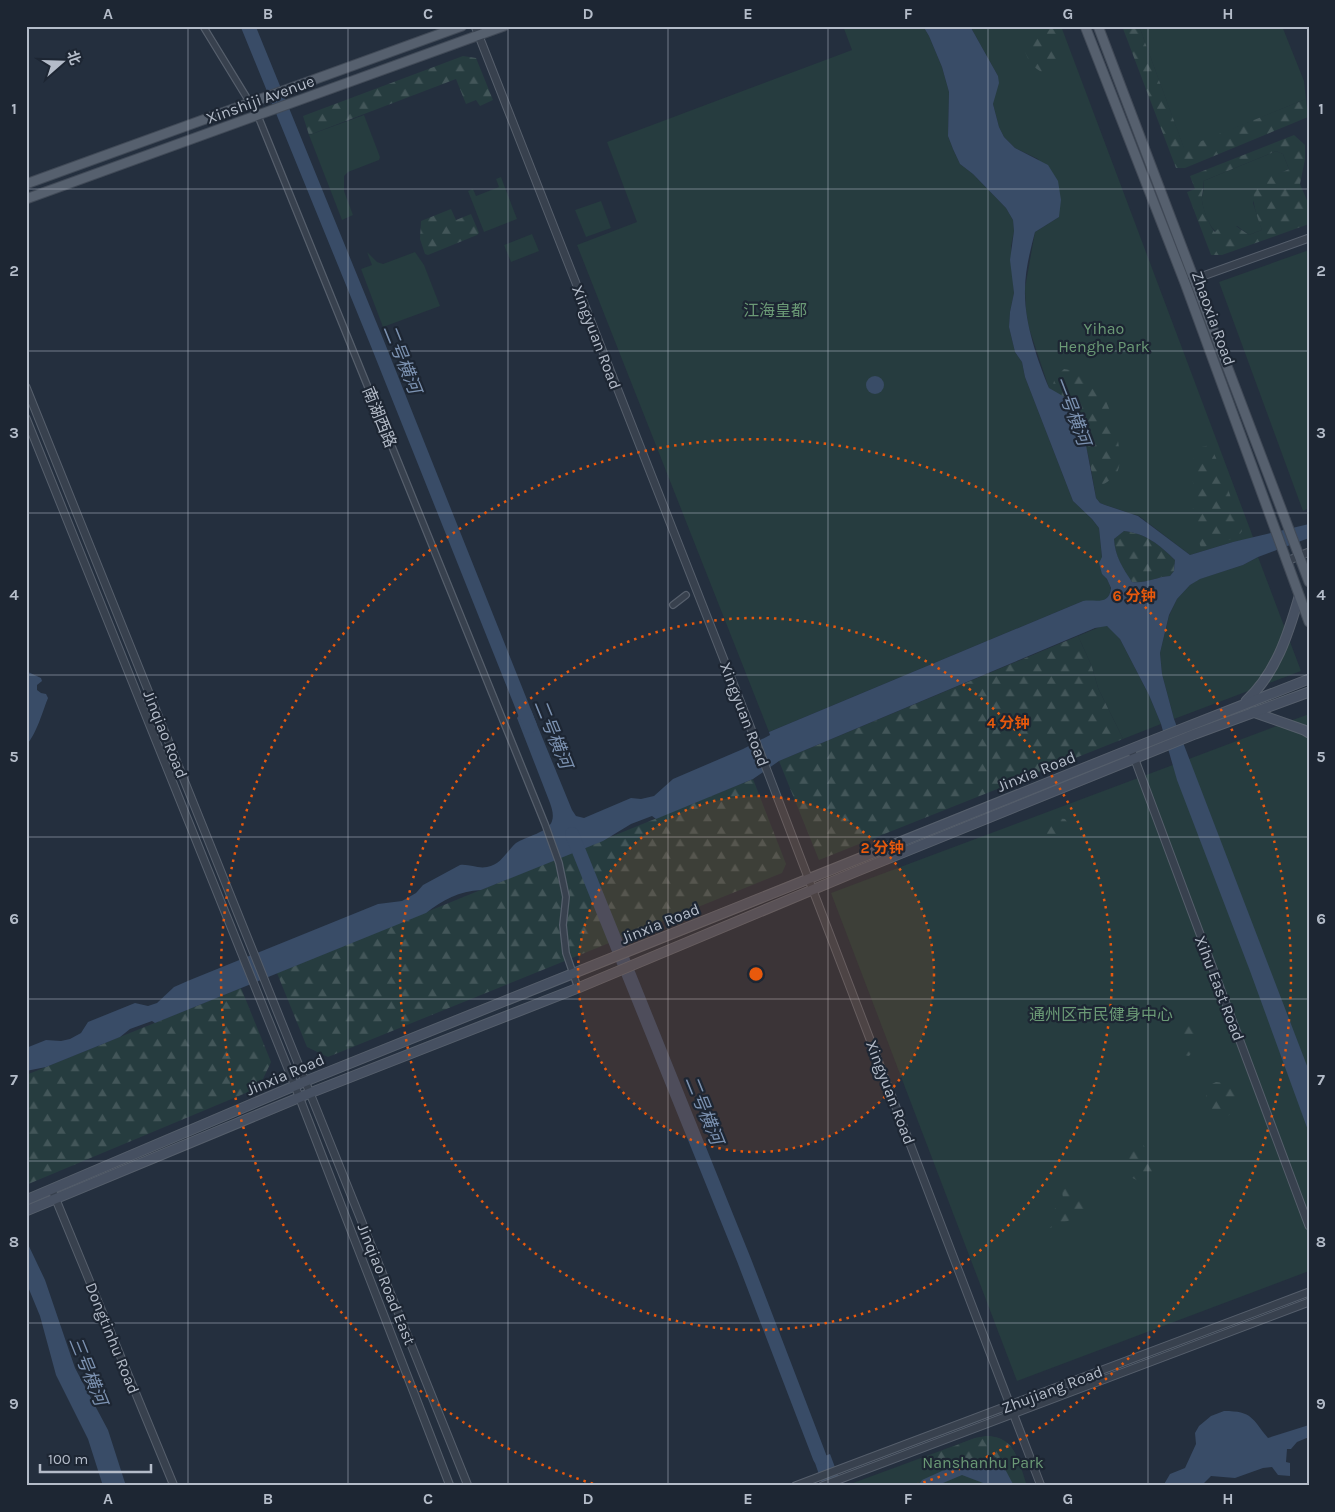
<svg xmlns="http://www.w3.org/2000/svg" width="1335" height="1512" font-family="Karla,'Noto Sans SC',sans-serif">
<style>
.green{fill:#263c3f}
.forest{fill:url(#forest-firs);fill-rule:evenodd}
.water{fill:#394c67;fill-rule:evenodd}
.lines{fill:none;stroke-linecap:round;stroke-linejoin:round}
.river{stroke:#394c67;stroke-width:14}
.minor-casing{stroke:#565f6c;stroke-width:8}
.tertiary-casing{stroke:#565f6c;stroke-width:9}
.secondary-casing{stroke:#565f6c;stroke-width:11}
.primary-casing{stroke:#414a57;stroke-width:11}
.minor{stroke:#38414e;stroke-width:5.5}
.tertiary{stroke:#38414e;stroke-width:7}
.secondary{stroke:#465061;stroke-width:9}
.primary{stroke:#56606e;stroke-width:9}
.grid{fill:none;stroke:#b4bcc9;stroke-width:1;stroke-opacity:0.55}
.ring{fill:none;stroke:#e8590c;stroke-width:2.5;stroke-dasharray:2.5 5}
.labels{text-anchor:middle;stroke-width:4.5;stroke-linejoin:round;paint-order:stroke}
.street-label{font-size:16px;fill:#b4bcc9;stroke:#1d2633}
.park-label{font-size:16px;fill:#6b9a76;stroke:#1d2633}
.water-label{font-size:18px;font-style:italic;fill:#7c92b1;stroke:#1d2633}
.centre{fill:#e8590c;stroke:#1d2633;stroke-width:2.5}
.ring-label{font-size:15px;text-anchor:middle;font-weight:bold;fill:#e8590c;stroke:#1d2633;stroke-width:4.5;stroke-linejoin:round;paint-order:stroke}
.neatline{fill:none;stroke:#b4bcc9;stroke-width:2}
.grid-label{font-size:16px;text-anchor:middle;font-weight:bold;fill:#b4bcc9}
</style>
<defs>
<pattern id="forest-firs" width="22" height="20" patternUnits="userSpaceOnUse" patternTransform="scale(1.25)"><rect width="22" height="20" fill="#263c3f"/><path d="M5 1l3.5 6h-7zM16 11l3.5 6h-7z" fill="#435659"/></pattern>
</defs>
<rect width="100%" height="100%" fill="#242f3e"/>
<g class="green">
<path d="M843 26H923L929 36 942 67 949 92 948 136 953 149 960 164 973 174 1006 208 1013 220 1014 231 1011 246 1014 293 1010 312 1009 327 1015 352 1022 362 1025 377 1073 501 1092 519 1099 528 1102 558V574C1111 582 1115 593 1103 601H1083L769 732 577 245 637 222 607 142 852 50Z"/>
<path d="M970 26H1061L1253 537 1251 539 1233 542 1190 555 1139 516 1105 505 1100 503 1096 498 1089 454 1049 388 1029 328 1026 311 1025 288 1035 232 1059 217 1038 159 1015 148 1004 137 999 127 993 104 998 76Z"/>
<path d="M1139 26H1282L1304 81 1306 99 1184 149Z"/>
<path d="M364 115 380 157 379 160 348 172 344 176V191L353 215 342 220 309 135Z"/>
<path d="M1276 151 1283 154 1289 169 1262 181 1253 203 1262 230 1249 235 1237 226 1216 232C1209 226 1203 210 1202 201 1201 194 1206 189 1203 181Z"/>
<path d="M501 177 517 219 484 232 468 191 473 189 476 196 499 187 496 179Z"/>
<path d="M601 201 611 228 586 237 575 210Z"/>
<path d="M532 234 539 251 511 262 504 245Z"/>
<path d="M1309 250V508L1303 511 1219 282Z"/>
<path d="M367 252 377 262 383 264 415 252 424 265 440 306 383 327 361 269 372 265Z"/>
<path d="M1258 557 1301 671 1174 719 1162 674 1160 653 1169 616 1177 599 1190 585 1199 579 1243 565Z"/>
<path d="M1102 626H1107L1111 629 1120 639 1149 695 1161 724 1123 739 1098 688 1092 667 1078 636Z"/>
<path d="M1309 714V1271L1017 1381 831 893Z"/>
<path d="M987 1436C1016 1437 1019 1463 1027 1486H845L975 1438Z"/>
</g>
<g class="forest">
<path d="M1039 26H1055L1057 34 1060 60 1044 73C1029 66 1025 55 1022 39L1040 31Z"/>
<path d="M1122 26H1139L1184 148 1306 99 1308 117 1185 168H1176Z"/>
<path d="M463 56 476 58 493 100 480 106 476 100 466 104 456 79 309 135 303 116Z"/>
<path d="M1294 135 1305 145V159L1300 184 1309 205V224L1222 255H1211L1187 192 1195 189 1190 176ZM1276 151 1283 154 1289 169C1281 173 1270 175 1262 180 1246 191 1257 216 1262 230L1249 235 1230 222 1223 224 1215 232C1210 227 1203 209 1202 201 1201 194 1205 188 1203 181Z"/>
<path d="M451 209 456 220 471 214 479 233 477 235 428 255 425 254 420 239 421 221Z"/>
<path d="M1064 369C1075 370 1090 377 1097 386 1110 401 1123 447 1119 467 1117 478 1104 484 1095 489L1082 424 1075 403 1051 391 1055 378Z"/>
<path d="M1210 445 1222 471 1242 531 1238 537 1201 548 1190 512 1199 502C1191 479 1189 471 1197 448Z"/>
<path d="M1124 531C1145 533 1160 545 1175 560L1174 571 1170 576C1156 577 1145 584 1132 582 1123 569 1115 557 1114 539Z"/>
<path d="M1078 636 1092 667 1098 688 1123 739 819 860 779 761Z"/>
<path d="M753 779 786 864 782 873 328 1057 307 1047 277 973Z"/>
<path d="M1056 818 1065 819 1070 826 1067 836 1055 846 1045 844 1036 834C1038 824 1047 821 1056 818Z"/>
<path d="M241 988 271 1062 262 1081 253 1090 26 1185V1075Z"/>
<path d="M1192 1020 1197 1021C1203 1033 1197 1047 1189 1056L1184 1055C1178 1041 1181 1031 1192 1020Z"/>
<path d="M1216 1082C1240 1083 1244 1108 1223 1119 1213 1116 1209 1110 1204 1102L1210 1085Z"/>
<path d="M1133 1145H1143L1152 1154 1155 1175 1149 1183 1140 1182 1127 1175C1124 1164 1127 1156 1133 1145Z"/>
<path d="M1071 1184 1079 1185 1086 1214C1074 1220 1061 1222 1050 1228L1045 1226 1054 1210 1063 1198 1062 1191 1066 1186Z"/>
<path d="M987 1436C1005 1437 1013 1445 1018 1461 1005 1464 997 1459 987 1450L983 1451 971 1462H958L941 1469 937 1467 934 1454 975 1438Z"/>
</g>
<g class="water">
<path d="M923 26H970L998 76 999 83 993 104 999 127 1004 137 1015 148 1048 165 1058 181 1061 200 1059 217 1035 232C1030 251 1025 271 1025 290 1024 321 1037 359 1049 388L1075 403 1082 424 1096 498 1100 503 1105 505 1138 516 1190 555 1233 542 1309 524V538L1258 557 1243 565 1200 579 1190 585 1177 599 1169 615 1160 653 1162 674 1174 719 1309 1071V1133L1250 971 1177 780 1161 724 1149 695 1120 639 1107 626 1095 628 779 761 753 779 656 819 652 816 631 824 603 841 481 890C459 891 443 900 426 913L155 1023 152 1021 130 1029 120 1037 46 1067 26 1071V1048L46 1040 61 1041 70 1039 81 1033 88 1022 135 1003 148 1006 157 1003 174 987 190 980 378 904 402 901 416 893 423 885 460 865C470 864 478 869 487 867 501 865 506 852 516 843 525 837 549 832 552 821 554 815 552 809 550 803L517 718 523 709 531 710 572 810 576 816 584 818 631 798 641 799 654 796 673 779 743 749 770 735 769 732 1083 601C1096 599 1109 606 1111 588L1107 579 1102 574 1099 563 1102 557 1099 528 1092 519 1073 501 1025 377 1022 362 1015 352 1009 327 1010 312 1014 293 1010 260 1014 231 1013 220 1006 208 973 174 960 164 953 149 948 136 949 92 942 67 929 36ZM1124 531C1145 533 1160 545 1175 560L1174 571 1170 576C1156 577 1145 584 1132 582 1123 568 1115 557 1114 539Z"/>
<circle cx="875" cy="385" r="9"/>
<path d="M26 671 41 678 42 681 37 685V690L41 693 46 694 48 698C43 710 36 736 26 745Z"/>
<path d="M26 1240 45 1280 75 1368 108 1430 126 1486H103L88 1439 56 1375 40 1316 26 1282Z"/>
<path d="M1224 1411C1253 1411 1252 1419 1268 1438L1309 1425V1437L1297 1442 1291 1449H1287L1286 1462 1290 1463V1476L1278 1475 1272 1467 1263 1468 1235 1478 1211 1476 1201 1486H1163L1170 1474 1185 1468 1196 1444 1195 1433 1199 1426 1211 1416Z"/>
<path d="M830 1454 842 1486H823L814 1460Z"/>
<path d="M983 1463 999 1465 1005 1469 1014 1486H991L962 1475 936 1486H918L922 1480 953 1466Z"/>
</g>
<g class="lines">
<g class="river">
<path d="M248 26 378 345 530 726"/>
<path d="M572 834 744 1260 820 1458"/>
</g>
<g class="minor-casing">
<g id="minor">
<path d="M203 26 258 116 545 824 559 863 566 897 563 925 566 953 578 988"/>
<path d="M673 605 686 595"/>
</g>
</g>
<g class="tertiary-casing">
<g id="tertiary">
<path d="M475 26 755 739 1041 1486"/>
<path d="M1189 281 1309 238"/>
<path d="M26 387 468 1486"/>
<path d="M26 418 295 1086 450 1486"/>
<path d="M1287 561 1309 552"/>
<path d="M1131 749 1309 1226"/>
<path d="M52 1190 174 1486"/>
<path d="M795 1486 1309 1292"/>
<path d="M822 1486 1309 1302"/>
</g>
</g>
<g class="secondary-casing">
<g id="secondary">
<path d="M1246 701C1276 673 1288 635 1299 597"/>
<path d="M1253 712 1304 730 1309 733"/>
<path d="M26 1200 306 1081 1156 739 1309 679"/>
<path d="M26 1211 310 1093 578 988 855 872 1195 734 1309 692"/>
</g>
</g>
<g class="primary-casing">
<g id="primary">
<path d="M1085 26 1185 283 1309 622"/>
<path d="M1098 26 1309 582"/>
<path d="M26 184 462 26"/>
<path d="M26 199 504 26"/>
</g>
</g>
<use href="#minor" class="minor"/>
<use href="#tertiary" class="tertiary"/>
<use href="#secondary" class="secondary"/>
<use href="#primary" class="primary"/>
</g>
<path class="grid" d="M188 26V1486M348 26V1486M508 26V1486M668 26V1486M828 26V1486M988 26V1486M1148 26V1486M26 189H1309M26 351H1309M26 513H1309M26 675H1309M26 837H1309M26 999H1309M26 1161H1309M26 1323H1309"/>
<circle cx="756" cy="974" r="178" fill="#e8590c" fill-opacity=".12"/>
<g class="ring">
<circle cx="756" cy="974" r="178"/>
<circle cx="756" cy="974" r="356"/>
<path d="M600 1486A535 535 0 1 1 912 1486"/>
</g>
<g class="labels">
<g class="street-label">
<text transform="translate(260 99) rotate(-20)" y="6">Xinshiji Avenue</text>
<text transform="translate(1214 318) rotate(70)" y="6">Zhaoxia Road</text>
<text transform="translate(597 337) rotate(69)" y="6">Xingyuan Road</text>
<text transform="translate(380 417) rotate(68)" y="6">南湖西路</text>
<text transform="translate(745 714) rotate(69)" y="6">Xingyuan Road</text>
<text transform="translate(166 734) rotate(68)" y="6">Jinqiao Road</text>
<text transform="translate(1036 771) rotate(-22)" y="6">Jinxia Road</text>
<text transform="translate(660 923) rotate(-22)" y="6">Jinxia Road</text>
<text transform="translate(1220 988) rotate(69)" y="6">Xihu East Road</text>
<text transform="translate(285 1074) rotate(-23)" y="6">Jinxia Road</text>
<text transform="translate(891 1092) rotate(69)" y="6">Xingyuan Road</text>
<text transform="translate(387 1284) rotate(68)" y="6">Jinqiao Road East</text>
<text transform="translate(113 1338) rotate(68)" y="6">Dongtinhu Road</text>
<text transform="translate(1052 1389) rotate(-21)" y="6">Zhujiang Road</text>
</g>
<g class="park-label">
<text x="775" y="316">江海皇都</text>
<text x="1104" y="334">Yihao<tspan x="1104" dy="18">Henghe Park</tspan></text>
<text x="1101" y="1020">通州区市民健身中心</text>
<text x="983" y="1468">Nanshanhu Park</text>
</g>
<g class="water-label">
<text transform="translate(402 359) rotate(68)" y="6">二号横河</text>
<text transform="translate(1072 411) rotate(69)" y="6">一号横河</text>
<text transform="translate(553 734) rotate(68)" y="6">二号横河</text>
<text transform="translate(704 1110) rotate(68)" y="6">二号横河</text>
<text transform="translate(88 1371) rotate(68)" y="6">三号横河</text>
</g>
</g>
<circle cx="756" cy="974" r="8" class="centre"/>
<g class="ring-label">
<text x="1134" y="601">6 分钟</text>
<text x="1008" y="728">4 分钟</text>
<text x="882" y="853">2 分钟</text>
</g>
<rect width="1335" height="1512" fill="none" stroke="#1d2633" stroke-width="55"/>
<g transform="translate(62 62) rotate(70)" stroke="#1d2633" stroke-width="4" paint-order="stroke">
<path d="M0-4L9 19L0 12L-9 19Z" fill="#b4bcc9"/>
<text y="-8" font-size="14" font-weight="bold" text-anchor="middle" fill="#b4bcc9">北</text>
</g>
<path d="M40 1464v8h111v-8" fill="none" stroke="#b4bcc9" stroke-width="2.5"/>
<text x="48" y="1464" font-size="15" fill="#b4bcc9" stroke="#1d2633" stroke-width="4" paint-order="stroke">100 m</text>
<rect x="28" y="28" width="1280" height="1456" class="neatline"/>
<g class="grid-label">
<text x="108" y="19">A</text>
<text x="268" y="19">B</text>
<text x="428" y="19">C</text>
<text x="588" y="19">D</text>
<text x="748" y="19">E</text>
<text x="908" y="19">F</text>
<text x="1068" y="19">G</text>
<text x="1228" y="19">H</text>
<text x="14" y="114">1</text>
<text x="1321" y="114">1</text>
<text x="14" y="276">2</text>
<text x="1321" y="276">2</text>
<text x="14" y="438">3</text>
<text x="1321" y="438">3</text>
<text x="14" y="600">4</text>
<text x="1321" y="600">4</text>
<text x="14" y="762">5</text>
<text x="1321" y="762">5</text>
<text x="14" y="924">6</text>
<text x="1321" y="924">6</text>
<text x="14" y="1085">7</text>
<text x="1321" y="1085">7</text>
<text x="14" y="1247">8</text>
<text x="1321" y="1247">8</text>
<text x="14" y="1409">9</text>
<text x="1321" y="1409">9</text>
<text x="108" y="1504">A</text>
<text x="268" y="1504">B</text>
<text x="428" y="1504">C</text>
<text x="588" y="1504">D</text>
<text x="748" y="1504">E</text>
<text x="908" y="1504">F</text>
<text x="1068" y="1504">G</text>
<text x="1228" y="1504">H</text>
</g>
</svg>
